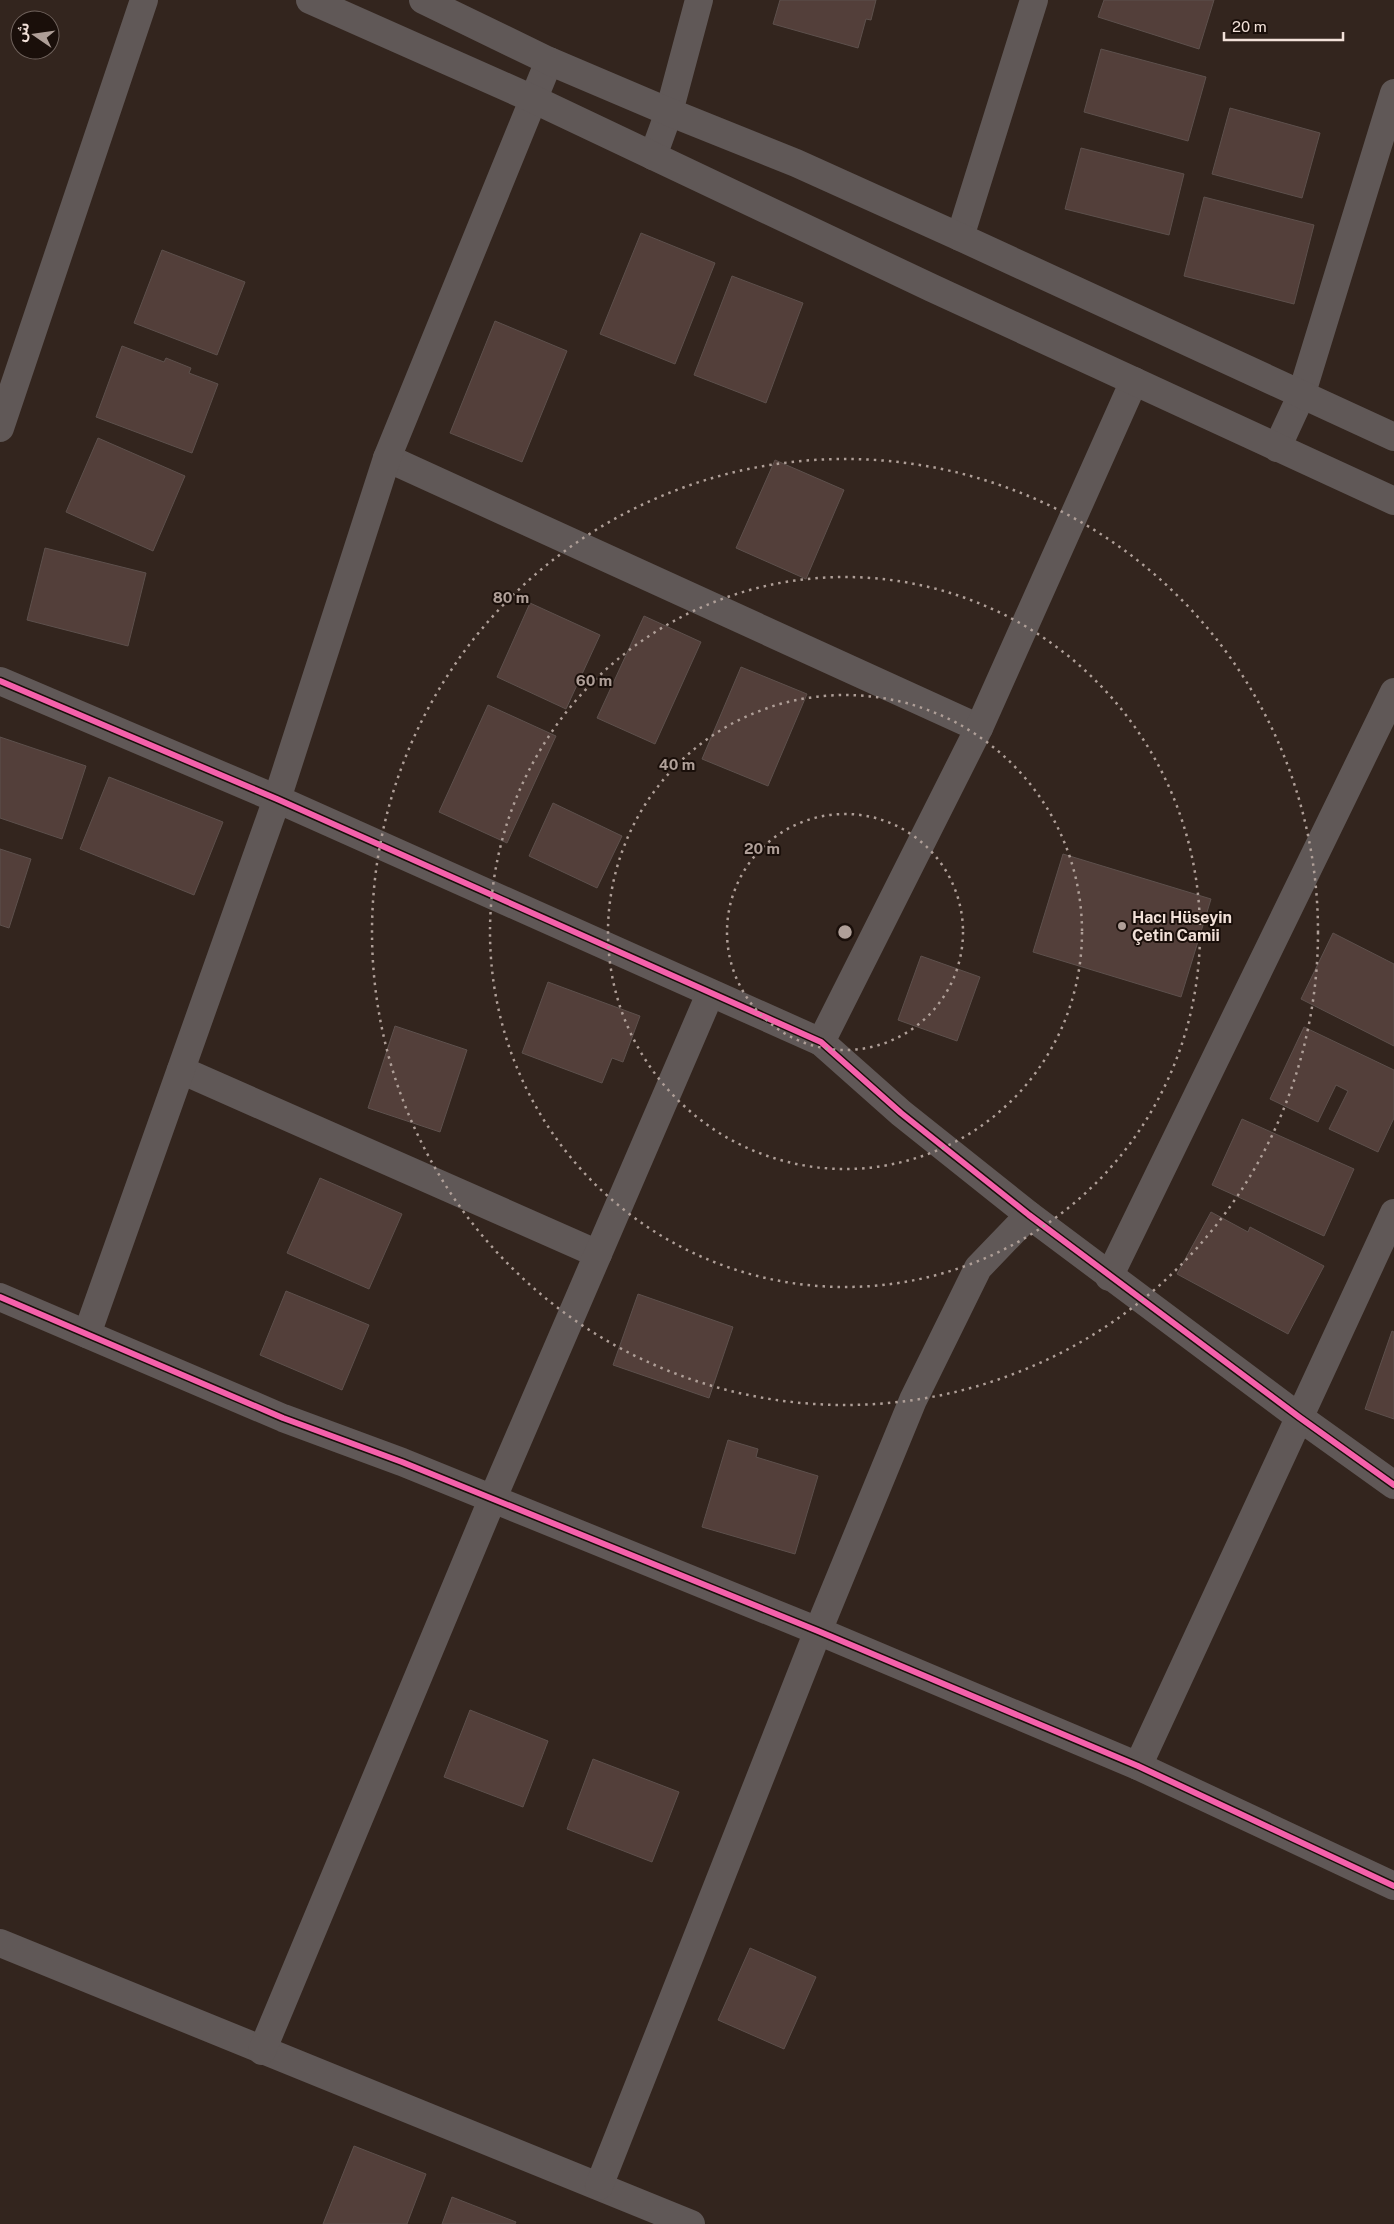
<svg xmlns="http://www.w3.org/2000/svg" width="1394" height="2224" font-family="'Public Sans','Noto Sans Arabic',sans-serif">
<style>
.building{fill:#533f3a;stroke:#5d504c}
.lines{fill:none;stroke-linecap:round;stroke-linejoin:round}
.minor{stroke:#605857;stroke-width:28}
.tertiary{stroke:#605857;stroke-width:28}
.cycleway-casing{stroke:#1a0f0a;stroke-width:9}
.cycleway{stroke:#f560ab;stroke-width:6}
.ring{fill:none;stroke:#af9f98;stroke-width:2.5;stroke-dasharray:2.5 5}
.poi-dot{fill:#af9f98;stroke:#1a0f0a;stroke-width:2}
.labels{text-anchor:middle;stroke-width:4;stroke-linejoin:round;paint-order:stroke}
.poi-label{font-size:16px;font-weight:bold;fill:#f2e1d9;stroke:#1a0f0a;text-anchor:start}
.centre{fill:#af9f98;stroke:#1a0f0a;stroke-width:2.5}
.ring-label{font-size:15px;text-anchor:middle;font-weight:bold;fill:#af9f98;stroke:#1a0f0a;stroke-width:4;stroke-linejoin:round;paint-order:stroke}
</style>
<rect width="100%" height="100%" fill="#33251e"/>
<g class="building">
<path d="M780 0H876L871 20 866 19 858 48 773 24Z"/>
<path d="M1104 0H1214L1199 49 1098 17Z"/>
<path d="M1101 49 1206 77 1188 141 1084 112Z"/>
<path d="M1230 108 1320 133 1302 198 1212 174Z"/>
<path d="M1081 148 1184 174 1169 235 1065 209Z"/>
<path d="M1204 197 1314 225 1294 304 1184 276Z"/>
<path d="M641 233 715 263 675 364 600 334Z"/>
<path d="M162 250 245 282 217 355 134 323Z"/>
<path d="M732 276 803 303 766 403 694 375Z"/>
<path d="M495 321 567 351 522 462 450 433Z"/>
<path d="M122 346 164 362 166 358 191 368 189 373 218 384 192 453 96 417Z"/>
<path d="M98 438 185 476 153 551 66 512Z"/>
<path d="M775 460 844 490 806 579 736 548Z"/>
<path d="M45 548 146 573 128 646 27 620Z"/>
<path d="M530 603 600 635 566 709 497 677Z"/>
<path d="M644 616 701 642 655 744 597 718Z"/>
<path d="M741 667 807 694 768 786 702 759Z"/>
<path d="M488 705 556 736 507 843 439 812Z"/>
<path d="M0 737 86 766 62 839 0 818Z"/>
<path d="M109 777 223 822 194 895 80 849Z"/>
<path d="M553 803 622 836 597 888 529 856Z"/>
<path d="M0 849 31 859 9 928 0 925Z"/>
<path d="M1063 854 1211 899 1181 997 1033 952Z"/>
<path d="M1333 933 1394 964V1046L1301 999Z"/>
<path d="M921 956 980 977 957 1041 898 1020Z"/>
<path d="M548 982 640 1016 623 1062 612 1058 602 1083 522 1053Z"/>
<path d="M395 1026 467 1050 440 1132 368 1108Z"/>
<path d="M1304 1027 1394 1070V1118L1378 1152 1329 1129 1348 1091 1336 1085 1318 1122 1270 1099Z"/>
<path d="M1242 1119 1354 1169 1324 1236 1212 1185Z"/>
<path d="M320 1178 402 1214 369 1289 287 1253Z"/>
<path d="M1211 1212 1248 1232 1250 1227 1324 1266 1288 1334 1177 1274Z"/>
<path d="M286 1291 369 1325 342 1390 260 1355Z"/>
<path d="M638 1294 733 1327 709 1398 613 1365Z"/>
<path d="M1392 1331 1394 1332V1419L1365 1409Z"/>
<path d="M728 1440 758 1449 756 1457 818 1476 795 1554 702 1527Z"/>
<path d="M470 1710 548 1741 523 1807 444 1777Z"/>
<path d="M593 1759 679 1792 652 1862 567 1829Z"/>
<path d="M750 1948 816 1977 784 2049 718 2020Z"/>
<path d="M354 2146 426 2174 407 2224H323Z"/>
<path d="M452 2197 516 2222 515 2224H442Z"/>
</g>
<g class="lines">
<g class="minor">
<path d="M653 156 669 112 699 0"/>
<path d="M960 237 1034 0"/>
<path d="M0 428 144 0"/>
<path d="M1277 448 1301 396 1394 93"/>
<path d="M387 458 979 728"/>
<path d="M0 681 277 799 821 1042 901 1113 1029 1215 1299 1417 1394 1485"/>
<path d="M821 1042 979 728 1134 381"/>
<path d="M181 1070 598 1254"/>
<path d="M1109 1277 1394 692"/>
<path d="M0 1297 283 1418 402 1462 818 1631 1138 1766 1394 1886"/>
<path d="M87 1334 277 799 387 458 549 61"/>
<path d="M1138 1766 1394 1213"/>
<path d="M0 1943 691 2224"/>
<path d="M262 2051 492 1500 710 994"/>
<path d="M599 2186 818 1631 913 1400 978 1268 1029 1215"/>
</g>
<g class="tertiary">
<path d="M310 0 533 99 932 288 1394 501"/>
<path d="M423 0 549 61 669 112 796 163 960 237 1394 437"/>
</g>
<g class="cycleway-casing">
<g id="cycleway">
<path d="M0 681 277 799 821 1042 901 1113 1029 1215 1299 1417 1394 1485"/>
<path d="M0 1297 283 1418 402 1462 818 1631 1138 1766 1394 1886"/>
</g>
</g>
<use href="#cycleway" class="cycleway"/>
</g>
<g class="ring">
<circle cx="845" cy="932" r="118"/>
<circle cx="845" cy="932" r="237"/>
<circle cx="845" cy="932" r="355"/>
<circle cx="845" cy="932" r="473"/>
</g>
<circle class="poi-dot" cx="1122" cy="926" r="5"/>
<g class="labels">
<g class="poi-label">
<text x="1132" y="923">Hacı Hüseyin<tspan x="1132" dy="18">Çetin Camii</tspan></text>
</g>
</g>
<circle cx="845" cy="932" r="8" class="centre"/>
<g class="ring-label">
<text x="511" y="603">80 m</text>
<text x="594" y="686">60 m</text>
<text x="677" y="770">40 m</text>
<text x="762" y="854">20 m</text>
</g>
<g transform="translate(35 35) rotate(283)"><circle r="24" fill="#1a0f0a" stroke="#70635d"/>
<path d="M0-4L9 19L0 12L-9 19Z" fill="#af9f98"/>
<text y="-8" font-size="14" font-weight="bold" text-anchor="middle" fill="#f2e1d9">ش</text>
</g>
<path d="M1224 32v8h119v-8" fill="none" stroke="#f2e1d9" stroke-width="2.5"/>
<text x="1232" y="32" font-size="15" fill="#f2e1d9" stroke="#1a0f0a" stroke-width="4" paint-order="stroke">20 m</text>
</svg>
